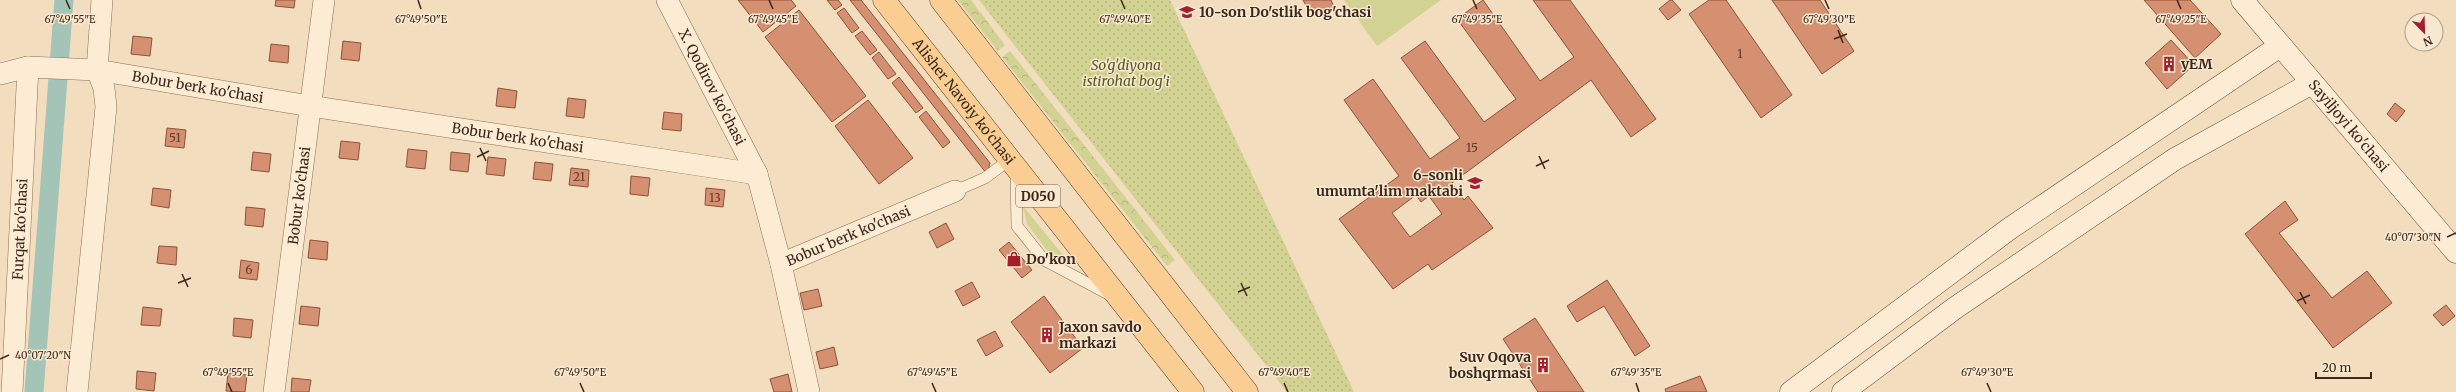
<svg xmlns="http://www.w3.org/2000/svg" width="2456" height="392" font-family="Merriweather,serif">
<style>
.grass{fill:#d2d292}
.forest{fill:url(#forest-crowns)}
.park{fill:url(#park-dots)}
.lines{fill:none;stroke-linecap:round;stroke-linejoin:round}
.canal{stroke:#a3c4b6;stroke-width:19}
.building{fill:#d58f71;stroke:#8f5138;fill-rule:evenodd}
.service-casing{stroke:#8d6d55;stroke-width:12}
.minor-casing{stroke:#8d6d55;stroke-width:22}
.secondary-casing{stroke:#6f4e39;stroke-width:23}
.primary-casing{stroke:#5b3b2a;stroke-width:23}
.service{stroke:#fcecd3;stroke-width:11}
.minor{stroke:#fcecd3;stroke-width:21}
.secondary{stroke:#fcecd3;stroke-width:22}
.primary{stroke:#face92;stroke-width:22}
.ticks{fill:none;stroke:#3b271b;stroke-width:1.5}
.labels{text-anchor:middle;stroke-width:3;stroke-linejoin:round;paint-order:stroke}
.number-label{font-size:12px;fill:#624130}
.shield{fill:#f9e8d0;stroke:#746151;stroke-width:1}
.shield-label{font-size:13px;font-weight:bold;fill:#3b271b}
.poi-label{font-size:14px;font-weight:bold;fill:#3b271b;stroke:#f9e8d0;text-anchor:start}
.park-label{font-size:14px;font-style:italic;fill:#525a20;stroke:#f9e8d0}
.street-label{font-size:14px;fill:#3b271b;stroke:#f9e8d0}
.ticks-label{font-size:10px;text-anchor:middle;fill:#3b271b;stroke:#f9e8d0;stroke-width:3;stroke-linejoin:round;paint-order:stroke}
</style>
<defs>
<pattern id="forest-crowns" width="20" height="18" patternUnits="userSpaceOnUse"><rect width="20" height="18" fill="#d2d292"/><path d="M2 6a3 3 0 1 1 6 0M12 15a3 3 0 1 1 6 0" fill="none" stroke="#b5b47d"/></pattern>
<pattern id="park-dots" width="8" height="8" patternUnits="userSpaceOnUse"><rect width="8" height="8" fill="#d2d292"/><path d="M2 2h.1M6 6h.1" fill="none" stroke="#b5b47d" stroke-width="1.8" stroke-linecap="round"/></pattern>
</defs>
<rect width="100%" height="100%" fill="#f3ddbf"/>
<g class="grass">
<path d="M1344 0H1441L1377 46Z"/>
<path d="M1023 206 1067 260 1050 254 1027 224Z"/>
</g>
<g class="forest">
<path d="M958 0H971L1005 45 998 51Z"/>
<path d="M1010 51 1175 260 1167 266 1002 57Z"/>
</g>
<path class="park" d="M979 0H1170L1354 392H1287Z"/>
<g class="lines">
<path class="canal" d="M34 392 64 0"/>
</g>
<g class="building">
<path d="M276 0H295L294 8 275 6Z"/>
<path d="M738 0H791L796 6 763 32Z"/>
<path d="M827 0H838L842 5 835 10Z"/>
<path d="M850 0H861L990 163 987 174Z"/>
<path d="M1303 0H1331L1334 7 1312 17Z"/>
<path d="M1483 0 1540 81 1574 57 1533 0H1570L1656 119 1631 137 1591 80 1452 183 1464 200 1468 196 1493 228 1432 270 1428 264 1393 289 1339 219 1399 176 1344 100 1373 79 1430 159 1460 138 1401 58 1425 41 1484 122 1516 99 1457 19ZM1416 195 1421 202 1429 196 1442 214 1410 237 1392 213Z"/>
<path d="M1670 0H1672L1681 10 1668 20 1659 9Z"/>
<path d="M1709 0H1726L1792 95 1761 118 1689 14Z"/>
<path d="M1772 0H1820L1854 51 1822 74Z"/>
<path d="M2144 0H2190L2221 34 2195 58Z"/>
<path d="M844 8 859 28 852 33 837 13Z"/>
<path d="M799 10 866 96 832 122 765 37Z"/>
<path d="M862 31 877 50 870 55 855 36Z"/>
<path d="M133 36 152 38 150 56 131 54Z"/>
<path d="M2171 40 2194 65 2167 89 2145 63Z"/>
<path d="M343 41 361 43 359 61 341 59Z"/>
<path d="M271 44 289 46 288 63 269 61Z"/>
<path d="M879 52 896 74 888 79 872 58Z"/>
<path d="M899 77 923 108 916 113 892 83Z"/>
<path d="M498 88 517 91 515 108 496 106Z"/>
<path d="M568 98 586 100 584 118 566 116Z"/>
<path d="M868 100 913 158 879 184 835 126Z"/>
<path d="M2395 103 2405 111 2396 122 2387 114Z"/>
<path d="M926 111 950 142 943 148 919 117Z"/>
<path d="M664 112 682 114 681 131 662 129Z"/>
<path d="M167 128 186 130 184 148 165 146Z"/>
<path d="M341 141 360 143 358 160 339 158Z"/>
<path d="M408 149 427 151 425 169 406 167Z"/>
<path d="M253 152 271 154 269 172 251 170Z"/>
<path d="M451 152 470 154 468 172 450 170Z"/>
<path d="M488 157 506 159 504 176 486 174Z"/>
<path d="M535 162 553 164 551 181 533 179Z"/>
<path d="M571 168 589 170 588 187 569 185Z"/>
<path d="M631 176 650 178 648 196 630 194Z"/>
<path d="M153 188 171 190 169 208 151 205Z"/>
<path d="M706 188 725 190 723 207 705 205Z"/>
<path d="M2285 201 2298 220 2279 233 2332 298 2367 271 2392 303 2333 348 2245 234Z"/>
<path d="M246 207 265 209 263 227 245 225Z"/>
<path d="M946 223 954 239 937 248 929 232Z"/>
<path d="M310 240 328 242 327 260 308 258Z"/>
<path d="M1009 242 1032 270 1022 278 999 250Z"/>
<path d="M159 246 177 247 176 265 157 263Z"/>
<path d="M241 260 259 263 257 280 239 278Z"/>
<path d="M1607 280 1650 346 1635 356 1604 306 1577 322 1567 306Z"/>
<path d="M972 282 980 297 963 306 955 291Z"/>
<path d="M818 289 822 306 804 310 800 293Z"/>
<path d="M1044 296 1083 348 1050 373 1011 322Z"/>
<path d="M2446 305 2455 316 2443 326 2433 315Z"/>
<path d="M301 306 320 308 318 326 299 324Z"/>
<path d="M143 307 162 309 160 326 141 325Z"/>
<path d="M234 318 253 320 251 338 233 336Z"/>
<path d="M1535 318 1584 392H1538L1503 339Z"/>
<path d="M995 331 1003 346 986 356 977 340Z"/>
<path d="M834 347 838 365 820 369 816 352Z"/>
<path d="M137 371 156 373 154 391 136 389Z"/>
<path d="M228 373 247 375 245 392 226 391Z"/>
<path d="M788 374 792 392H774L770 379Z"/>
<path d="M1700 376 1707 392H1666L1665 389Z"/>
<path d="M292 378 311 380 309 392H291Z"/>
</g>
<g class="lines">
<g class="service-casing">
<g id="service">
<path d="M1016 171 1017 226 1044 260 1110 295"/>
<path d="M955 191 985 178 1009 160"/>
</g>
</g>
<g class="minor-casing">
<g id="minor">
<path id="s1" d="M667 0 757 174"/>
<path id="s2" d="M0 74 28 67 97 70 310 106 757 174 781 264 955 191"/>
<path d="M781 264 809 392"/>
<path id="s3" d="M12 392 28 67"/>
<path d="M77 392 106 107 104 88 97 70 102 0"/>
<path id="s4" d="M274 392 324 0"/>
</g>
</g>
<g class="secondary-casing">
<g id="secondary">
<path id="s5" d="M2242 0 2456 252"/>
<path d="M1791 392 2009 229 2280 46"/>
<path d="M1843 392 1955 308 2175 159 2312 83"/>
</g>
</g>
<g class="primary-casing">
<g id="primary">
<path id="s6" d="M884 0 1193 392"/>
<path d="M941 0 1247 392"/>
</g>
</g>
<use href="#service" class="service"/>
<use href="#minor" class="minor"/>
<use href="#secondary" class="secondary"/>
<use href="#primary" class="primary"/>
</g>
<path class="ticks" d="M66 0 70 9M418 0 421 9M769 0 773 9M1121 0 1125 9M1473 0 1477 9M1825 0 1829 9M2177 0 2181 9M1838 30 1843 43M1834 39 1847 34M480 148 486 161M1539 156 1545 169M477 157 489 151M1536 166 1549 160M2447 237 2456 233M182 274 188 287M178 283 191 278M1241 283 1247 296M1238 292 1250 287M2300 292 2306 304M2297 301 2310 295M0 359 9 355M228 383 232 392M580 383 584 392M932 383 936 392M1284 383 1288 392M1636 383 1639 392M1987 383 1991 392"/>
<defs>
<g id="school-bare" transform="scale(1.2)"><path d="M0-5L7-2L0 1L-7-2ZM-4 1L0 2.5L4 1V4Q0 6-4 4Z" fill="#a31f2e" stroke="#f9e8d0" stroke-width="2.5" paint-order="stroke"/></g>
<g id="building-bare" transform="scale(1.2)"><path d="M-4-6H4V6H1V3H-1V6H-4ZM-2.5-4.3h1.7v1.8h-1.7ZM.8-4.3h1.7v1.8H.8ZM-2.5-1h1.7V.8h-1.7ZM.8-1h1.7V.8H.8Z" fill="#a31f2e" stroke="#f9e8d0" stroke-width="2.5" paint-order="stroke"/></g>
<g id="shop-bare" transform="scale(1.2)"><path d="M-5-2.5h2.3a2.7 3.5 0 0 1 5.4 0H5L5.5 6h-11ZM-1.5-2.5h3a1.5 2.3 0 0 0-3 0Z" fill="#a31f2e" stroke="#f9e8d0" stroke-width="2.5" paint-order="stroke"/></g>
</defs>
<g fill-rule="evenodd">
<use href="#school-bare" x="1187" y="12"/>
<use href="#building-bare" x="2169" y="64"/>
<use href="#school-bare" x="1475" y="183"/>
<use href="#shop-bare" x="1014" y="259"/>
<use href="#building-bare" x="1047" y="335"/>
<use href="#building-bare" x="1543" y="365"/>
</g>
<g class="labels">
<g class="number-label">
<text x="1740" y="58">1</text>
<text x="175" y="142">51</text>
<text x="1472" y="152">15</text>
<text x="579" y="181">21</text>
<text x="715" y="202">13</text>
<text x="249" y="274">6</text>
</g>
<rect class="shield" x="1016" y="185" width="44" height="22" rx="3"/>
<g class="shield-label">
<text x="1038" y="201">D050</text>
</g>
<g class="poi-label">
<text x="1199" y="17">10-son Do'stlik bog'chasi</text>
<text x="2181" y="69">yEM</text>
<text x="1463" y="180" text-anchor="end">6-sonli<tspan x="1463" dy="16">umumta'lim maktabi</tspan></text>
<text x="1026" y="264">Do'kon</text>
<text x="1059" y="332">Jaxon savdo<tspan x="1059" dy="16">markazi</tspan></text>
<text x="1531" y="362" text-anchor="end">Suv Oqova<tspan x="1531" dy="16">boshqrmasi</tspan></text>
</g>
<g class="park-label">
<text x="1126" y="70">So'g'diyona<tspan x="1126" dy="16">istirohat bog'i</tspan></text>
</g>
<g class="street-label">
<text dy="5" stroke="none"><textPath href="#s2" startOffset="200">Bobur berk ko'chasi</textPath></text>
<text dy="5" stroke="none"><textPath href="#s1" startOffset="98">X. Qodirov ko'chasi</textPath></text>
<text dy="5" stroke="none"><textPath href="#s6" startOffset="129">Alisher Navoiy ko'chasi</textPath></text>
<text dy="5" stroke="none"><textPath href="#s5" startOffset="165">Sayiljoyi ko'chasi</textPath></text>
<text dy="5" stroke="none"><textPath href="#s2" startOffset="524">Bobur berk ko'chasi</textPath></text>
<text dy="5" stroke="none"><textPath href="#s4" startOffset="198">Bobur ko'chasi</textPath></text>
<text dy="5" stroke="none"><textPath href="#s3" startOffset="163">Furqat ko'chasi</textPath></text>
<text dy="5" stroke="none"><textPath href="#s2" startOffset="932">Bobur berk ko'chasi</textPath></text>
</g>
</g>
<g class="ticks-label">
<text x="70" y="23">67°49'55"E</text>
<text x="421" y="23">67°49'50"E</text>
<text x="773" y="23">67°49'45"E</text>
<text x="1125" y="23">67°49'40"E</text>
<text x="1477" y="23">67°49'35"E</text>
<text x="1829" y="23">67°49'30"E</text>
<text x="2181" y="23">67°49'25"E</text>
<text x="2413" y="241">40°07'30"N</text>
<text x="43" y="359">40°07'20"N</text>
<text x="228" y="376">67°49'55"E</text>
<text x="580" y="376">67°49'50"E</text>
<text x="932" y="376">67°49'45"E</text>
<text x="1284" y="376">67°49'40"E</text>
<text x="1636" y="376">67°49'35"E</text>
<text x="1987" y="376">67°49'30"E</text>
</g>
<g transform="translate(2424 32) rotate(157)"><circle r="19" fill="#f9e8d0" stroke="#ad9b88"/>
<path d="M0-3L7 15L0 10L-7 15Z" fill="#a31f2e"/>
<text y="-6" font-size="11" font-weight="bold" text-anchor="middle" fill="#3b271b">N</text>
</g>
<path d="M2316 372v6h55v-6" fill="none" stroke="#3b271b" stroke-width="2"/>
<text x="2322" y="372" font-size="12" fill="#3b271b" stroke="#f9e8d0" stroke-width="3" paint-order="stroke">20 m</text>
</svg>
